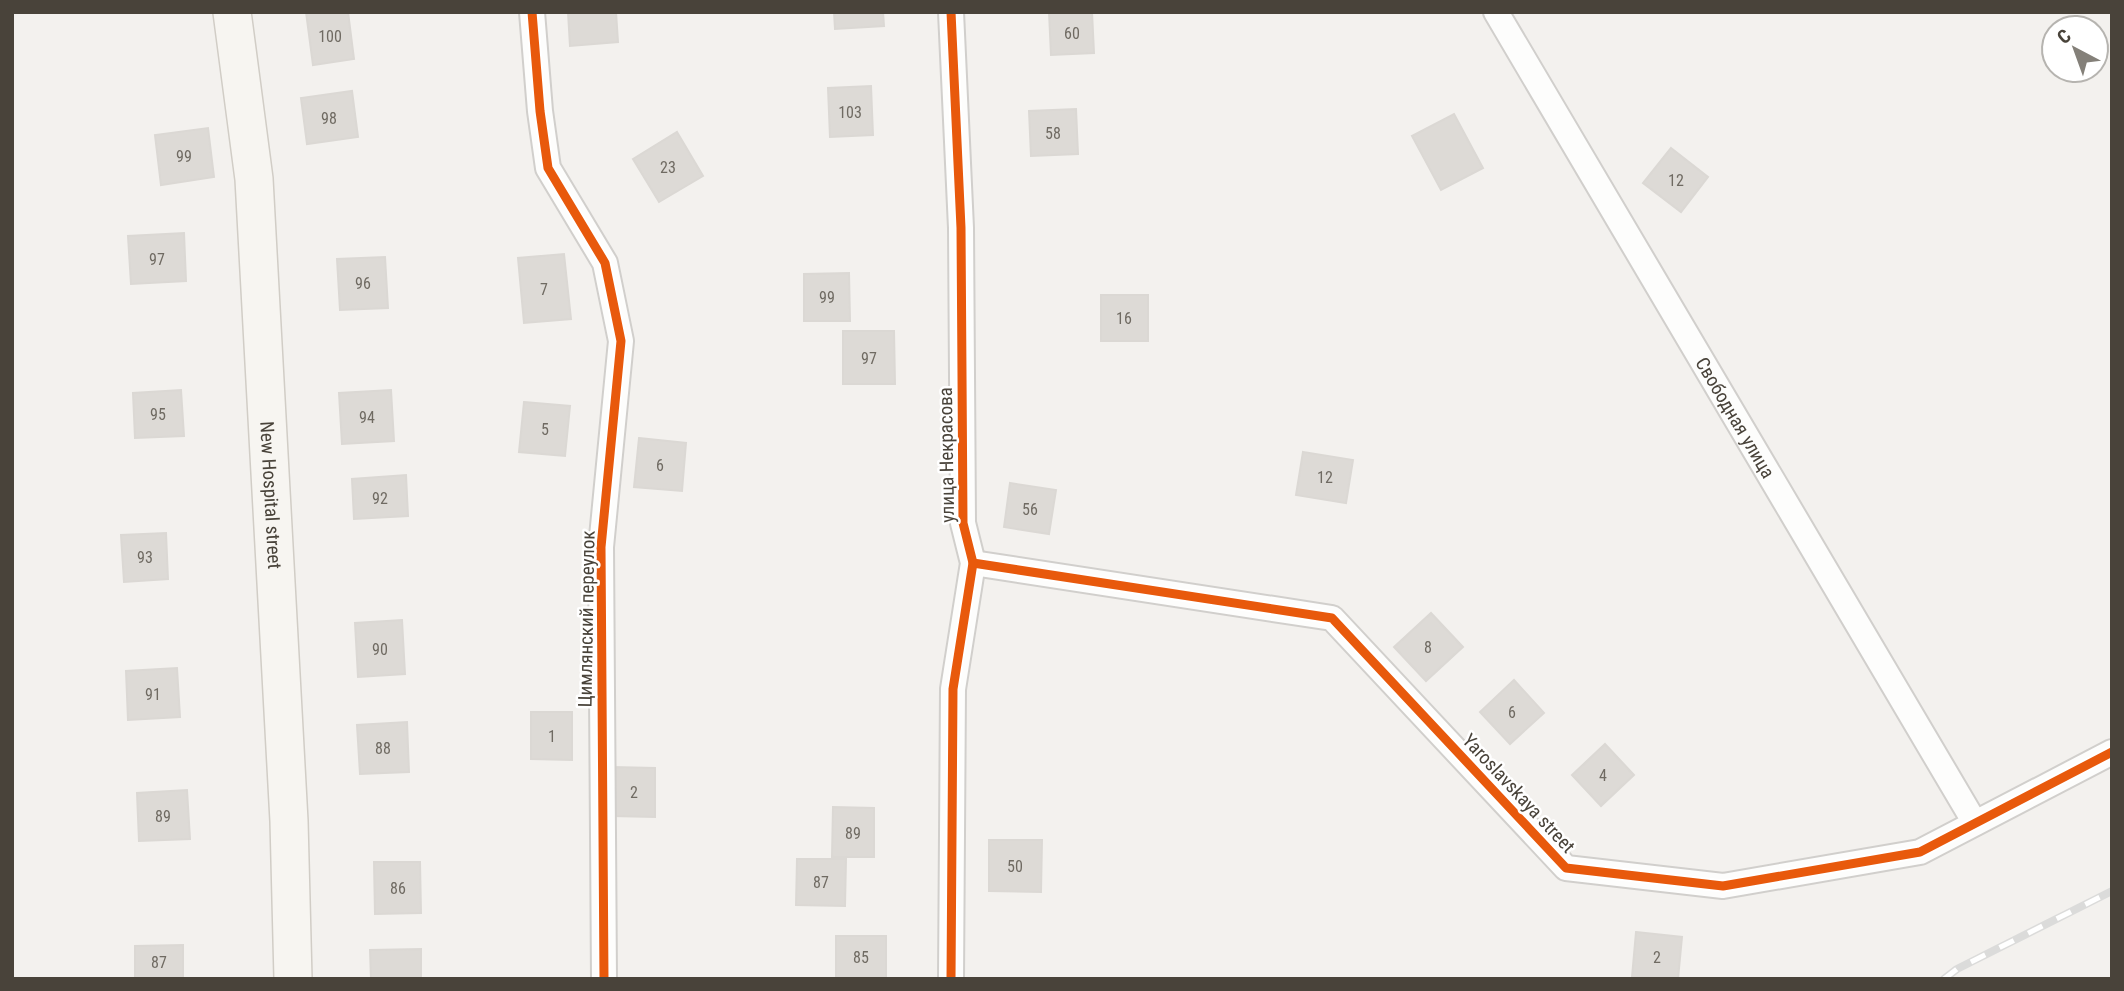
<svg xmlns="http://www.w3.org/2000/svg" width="2124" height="991" font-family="'Roboto Condensed',sans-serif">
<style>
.building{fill:#dddad6;stroke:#dbd8d4;stroke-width:2}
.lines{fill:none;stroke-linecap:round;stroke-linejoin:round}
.street-casing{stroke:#d1cfcc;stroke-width:28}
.secondary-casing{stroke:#d1cdc6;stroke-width:40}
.street{stroke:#fdfdfc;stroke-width:24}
.secondary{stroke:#f7f5f1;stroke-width:37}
.rail-casing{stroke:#dbdbda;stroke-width:8}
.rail{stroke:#fff;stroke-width:5;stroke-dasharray:16;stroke-linecap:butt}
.cycleway-casing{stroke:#fff;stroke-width:13}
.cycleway{stroke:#e8590c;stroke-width:9}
.labels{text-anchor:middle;stroke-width:5;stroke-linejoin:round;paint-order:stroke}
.number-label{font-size:16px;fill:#6f6a62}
.street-label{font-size:19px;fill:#49433a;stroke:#fff}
</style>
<rect width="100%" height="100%" fill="#f3f1ee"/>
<g class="building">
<path d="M306 12H348L354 59 313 65Z"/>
<path d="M568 12H616L618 42 570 46Z"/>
<path d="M834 12H883L884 26 835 29Z"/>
<path d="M1049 12H1092L1094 53 1051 55Z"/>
<path d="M871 86 873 135 830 137 828 88Z"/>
<path d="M352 91 358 137 307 144 301 98Z"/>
<path d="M1076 109 1078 154 1031 156 1029 111Z"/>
<path d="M1454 114 1483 168 1441 190 1412 136Z"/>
<path d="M208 128 214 177 161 185 155 135Z"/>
<path d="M677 132 703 176 659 202 633 159Z"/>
<path d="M1671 148 1708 177 1681 212 1643 183Z"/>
<path d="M184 233 186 281 131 284 128 236Z"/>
<path d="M564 254 571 319 524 323 518 258Z"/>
<path d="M385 257 388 308 340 310 337 259Z"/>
<path d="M849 273 850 321H804V274Z"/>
<rect x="1101" y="295" width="47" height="46"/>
<path d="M843 331H894L895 384H843Z"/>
<path d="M181 390 184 436 135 438 133 393Z"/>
<path d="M391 390 394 441 342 444 339 393Z"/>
<path d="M524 402 570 406 565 456 519 452Z"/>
<path d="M639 438 686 443 682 491 634 487Z"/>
<path d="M1303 452 1353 460 1346 503 1296 495Z"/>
<path d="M406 475 408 516 354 519 352 479Z"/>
<path d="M1010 483 1056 490 1049 534 1004 527Z"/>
<path d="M166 533 168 579 124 582 121 535Z"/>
<path d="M1431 613 1463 647 1426 681 1394 647Z"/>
<path d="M402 620 405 674 358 677 355 623Z"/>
<path d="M177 668 180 717 128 720 126 671Z"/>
<path d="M1514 680 1544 713 1510 744 1480 712Z"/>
<path d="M531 712H572V760L531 759Z"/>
<path d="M407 722 409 772 360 774 357 725Z"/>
<path d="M1605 744 1634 775 1601 806 1572 775Z"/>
<path d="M612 767 655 768V817L612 816Z"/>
<path d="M187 790 190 839 139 841 137 793Z"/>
<path d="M833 807 874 808V857H832Z"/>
<path d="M989 840H1042L1041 892 989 891Z"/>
<path d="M797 859H846L845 906 796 905Z"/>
<path d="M374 862H420L421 913 375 914Z"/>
<path d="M1636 932 1682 937 1678 979 1632 977Z"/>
<rect x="836" y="936" width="50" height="43"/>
<path d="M183 945V979H135V946Z"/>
<path d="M421 949V979H371L370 950Z"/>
</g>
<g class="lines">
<g class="street-casing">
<g id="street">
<path d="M532 12 540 111 548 168 605 263 621 341 601 547 604 979"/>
<path id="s1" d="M1496 12 1975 823"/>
<path d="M973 563 1332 618 1566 868 1723 886 1920 852 2112 752"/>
<path d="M951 979 953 689 973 563 963 523 961 228 951 12"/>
</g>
</g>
<g class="secondary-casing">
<g id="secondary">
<path id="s2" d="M232 12 254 179 289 821 293 979"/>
</g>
</g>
<use href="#street" class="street"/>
<use href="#secondary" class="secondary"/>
<g class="rail-casing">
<path id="rail" d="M1944 979 1957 969 2112 891"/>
</g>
<use href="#rail" class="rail"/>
<g class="cycleway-casing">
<g id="cycleway">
<path d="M532 12 540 111 548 168 605 263 621 341 601 547 604 979"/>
<path d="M973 563 1332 618 1566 868 1723 886 1920 852 2112 752"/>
<path d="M951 979 953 689 973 563 963 523 961 228 951 12"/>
</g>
</g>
<use href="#cycleway" class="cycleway"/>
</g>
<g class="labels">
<g class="number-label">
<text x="1072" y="39">60</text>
<text x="330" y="42">100</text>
<text x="850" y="118">103</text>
<text x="329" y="124">98</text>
<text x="1053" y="139">58</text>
<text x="184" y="162">99</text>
<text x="668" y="173">23</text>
<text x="1676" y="186">12</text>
<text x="157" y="265">97</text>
<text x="363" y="289">96</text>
<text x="544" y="295">7</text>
<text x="827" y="303">99</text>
<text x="1124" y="324">16</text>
<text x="869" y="364">97</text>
<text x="158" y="420">95</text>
<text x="367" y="423">94</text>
<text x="545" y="435">5</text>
<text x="660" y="471">6</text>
<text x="1325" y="483">12</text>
<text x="380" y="504">92</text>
<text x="1030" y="515">56</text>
<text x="145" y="563">93</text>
<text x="1428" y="653">8</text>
<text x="380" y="655">90</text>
<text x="153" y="700">91</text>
<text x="1512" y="718">6</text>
<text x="552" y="742">1</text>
<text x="383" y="754">88</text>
<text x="1603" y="781">4</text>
<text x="634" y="798">2</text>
<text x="163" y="822">89</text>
<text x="853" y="839">89</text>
<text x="1015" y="872">50</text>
<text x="821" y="888">87</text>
<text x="398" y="894">86</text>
<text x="861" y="963">85</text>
<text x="1657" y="963">2</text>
<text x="159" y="968">87</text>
</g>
<g class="street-label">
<text dy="7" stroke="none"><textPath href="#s1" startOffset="471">Свободная улица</textPath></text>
<text transform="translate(946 455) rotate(-91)" y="7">улица Некрасова</text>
<text dy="7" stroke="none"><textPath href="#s2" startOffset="485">New Hospital street</textPath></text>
<text transform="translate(586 619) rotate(-89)" y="7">Цимлянский переулок</text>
<text transform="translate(1519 793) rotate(47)" y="7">Yaroslavskaya street</text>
</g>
</g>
<rect width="2124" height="991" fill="none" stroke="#49433a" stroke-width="28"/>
<g transform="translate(2075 49) rotate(319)"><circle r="33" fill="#ffffff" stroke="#b6b4b0" stroke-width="2"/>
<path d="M0-5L12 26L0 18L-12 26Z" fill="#848079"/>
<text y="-10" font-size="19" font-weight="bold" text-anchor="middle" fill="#49433a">С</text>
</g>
</svg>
